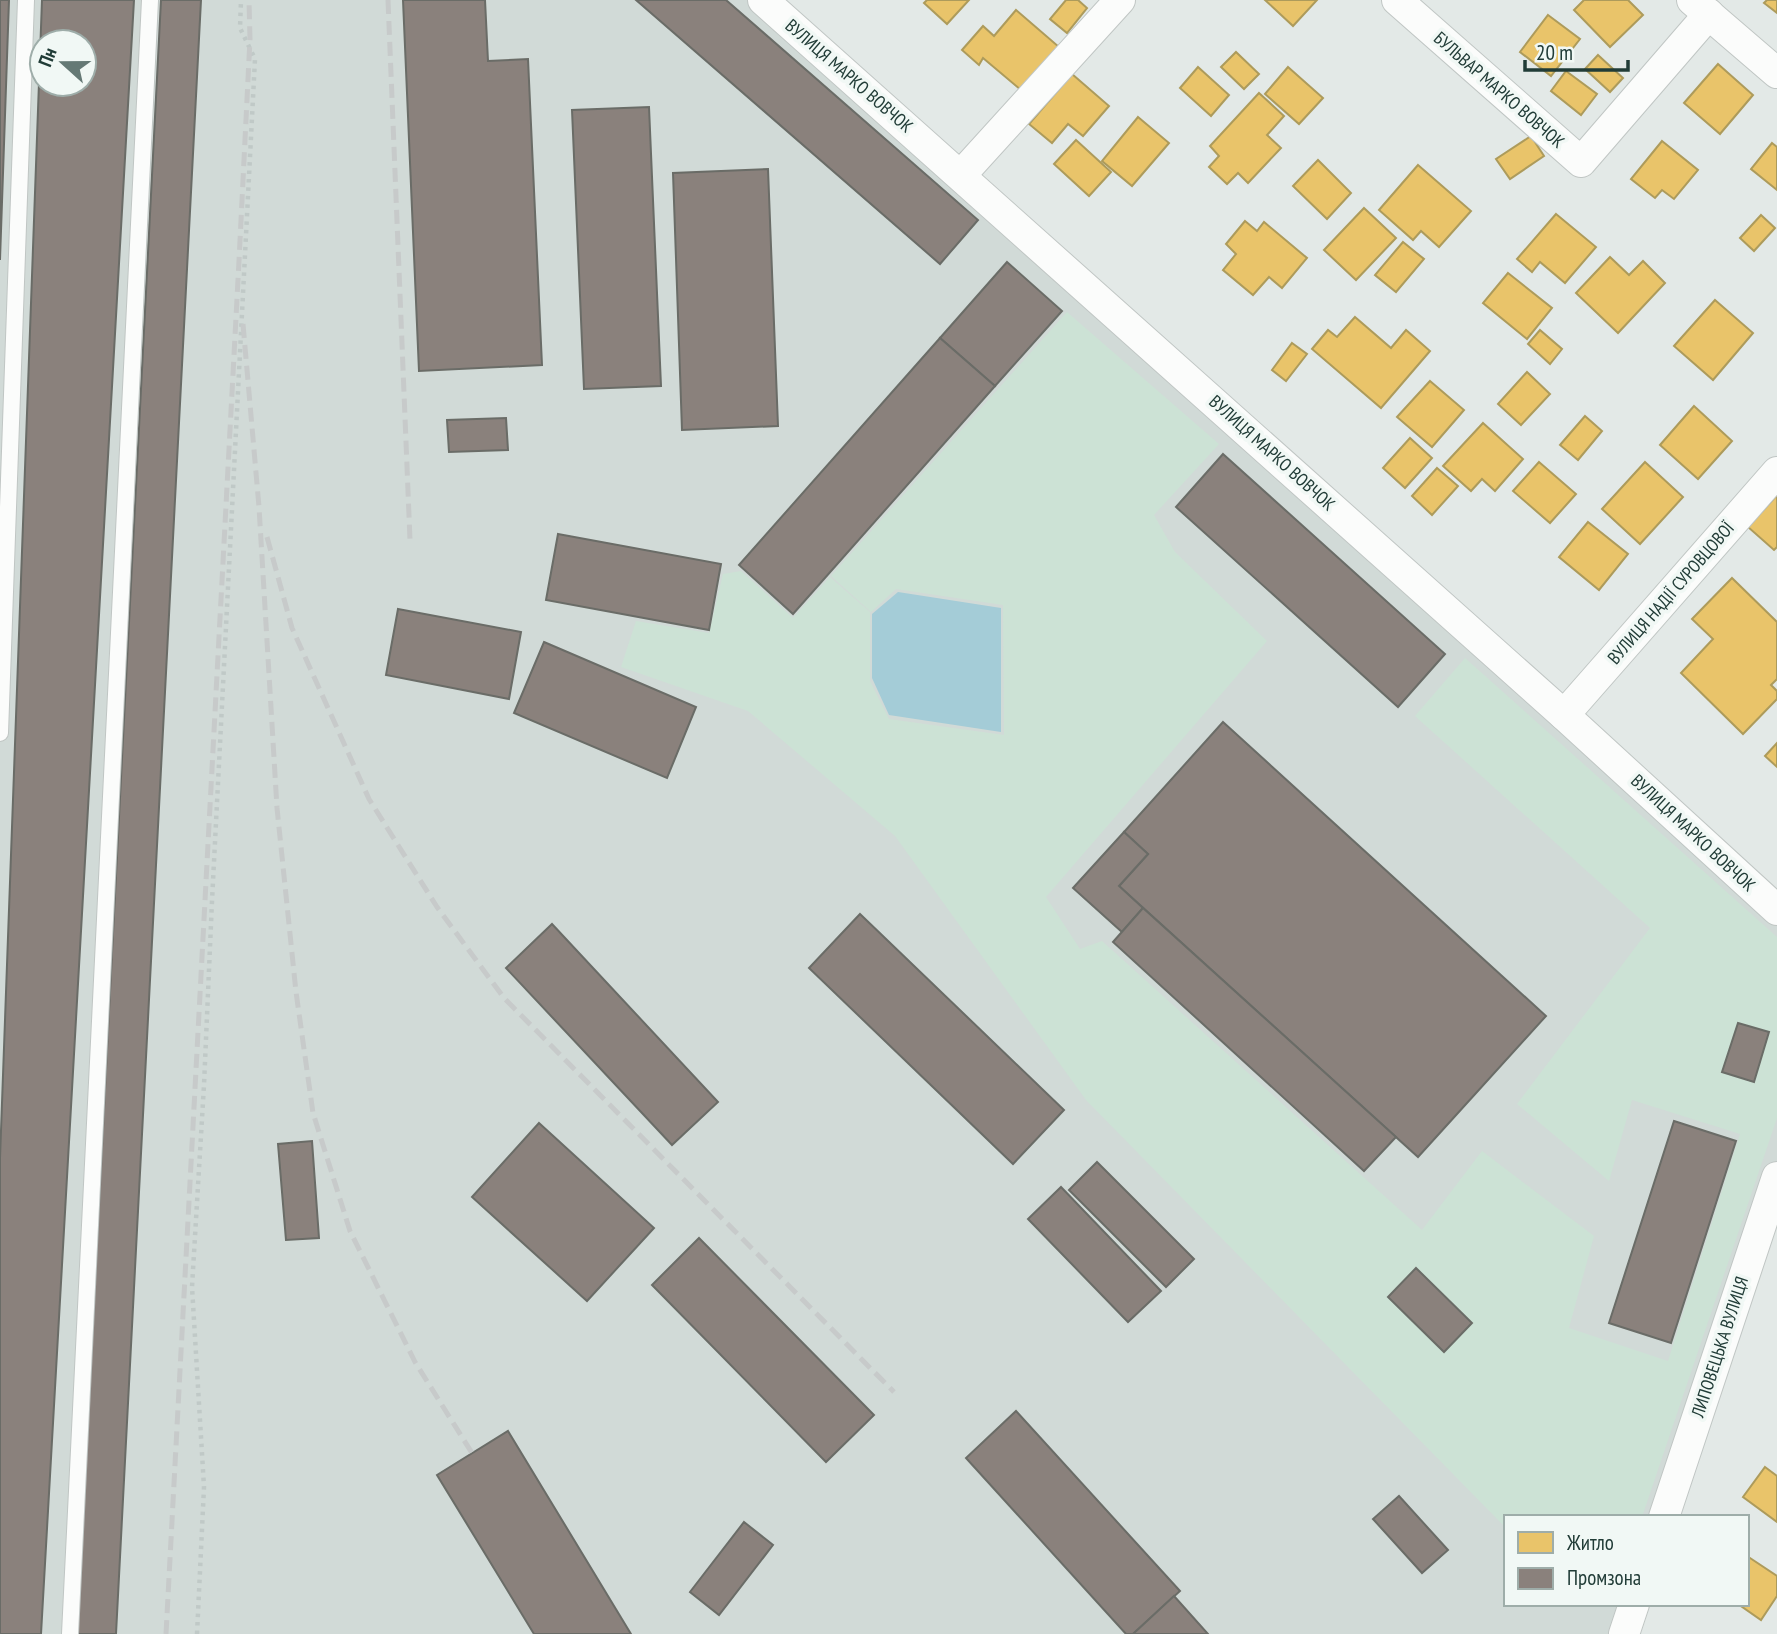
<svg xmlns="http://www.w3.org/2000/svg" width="1777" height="1634" font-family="'PT Sans Narrow',sans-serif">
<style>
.built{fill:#d1dad7;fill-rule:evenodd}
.green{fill:#cce2d5}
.water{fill:#a4ccd7}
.homes{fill:#e9c46a;stroke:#ad9b5b;stroke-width:2}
.industry{fill:#8a817c;stroke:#6a6c67;stroke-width:2;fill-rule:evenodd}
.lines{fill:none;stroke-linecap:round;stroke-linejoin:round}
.service-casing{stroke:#c0c6c4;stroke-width:18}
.minor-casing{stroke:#c0c6c4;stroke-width:32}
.path{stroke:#c0c9c7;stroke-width:4.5;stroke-dasharray:3.5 5;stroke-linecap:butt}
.service{stroke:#fbfcfb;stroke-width:16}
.minor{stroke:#fbfcfb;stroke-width:30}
.rail{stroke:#c7caca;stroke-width:5;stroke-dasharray:14 7;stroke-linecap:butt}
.labels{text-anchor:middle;stroke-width:7;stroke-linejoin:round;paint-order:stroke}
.street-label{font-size:18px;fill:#213c37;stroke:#f1f8f5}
</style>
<rect width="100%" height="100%" fill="#e3e9e7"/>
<path class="built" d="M0 0H763L1777 910V1173L1659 1517H1506V1604H1629L1619 1634H0ZM42 42H84V84H42Z"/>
<path class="green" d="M1067 312 1219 444 1154 515 1175 552 1267 641 1046 897 1080 949 1102 941 1422 1230 1482 1151 1594 1236 1569 1328 1668 1361 1740 1134 1632 1100 1609 1181 1517 1104 1650 928 1415 716 1465 658 1777 937V1118L1642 1517H1506V1528L1086 1100 895 836 748 711 621 667 636 621 709 633 723 574 741 571 793 618 830 577 870 612V681L889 719 1004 735 1003 605 896 589 871 612 831 576Z"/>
<path class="water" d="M898 592 1001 608V732L889 715 872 678V614Z"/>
<g class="homes">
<path d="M927 0H969L947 24 924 3Z"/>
<path d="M1066 0H1078L1087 8 1067 33 1050 19Z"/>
<path d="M1265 0H1317L1293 26Z"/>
<path d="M1584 0H1628L1643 15 1610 47 1574 10Z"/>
<path d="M1767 0H1777V13L1764 3Z"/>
<path d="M1016 10 1059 47 1021 90 983 58 979 65 962 50 983 26 994 36Z"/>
<path d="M1548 15 1580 39 1551 76 1520 52Z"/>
<path d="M1236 52 1259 74 1244 89 1221 67Z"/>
<path d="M1598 55 1623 78 1610 92 1585 69Z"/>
<path d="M1718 64 1753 95 1720 134 1684 103Z"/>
<path d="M1198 67 1229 95 1211 116 1180 88Z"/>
<path d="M1288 67 1323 98 1299 124 1265 94Z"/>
<path d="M1566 71 1597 94 1581 115 1551 91Z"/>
<path d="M1072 74 1109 106 1083 136 1068 124 1052 143 1029 124Z"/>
<path d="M1259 93 1284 116 1267 135 1281 148 1248 183 1238 173 1227 184 1209 167 1219 156 1210 146Z"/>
<path d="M1138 117 1169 143 1132 186 1102 161Z"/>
<path d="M1531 136 1544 156 1510 179 1496 159Z"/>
<path d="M1076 140 1111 172 1089 196 1054 164Z"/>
<path d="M1662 141 1698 170 1674 199 1662 190 1655 198 1631 179Z"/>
<path d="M1772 143 1777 147V190L1751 169Z"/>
<path d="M1318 160 1351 193 1327 219 1293 186Z"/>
<path d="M1418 165 1471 211 1439 247 1421 231 1413 240 1379 210Z"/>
<path d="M1364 208 1396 238 1356 280 1324 250Z"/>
<path d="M1556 214 1596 247 1565 283 1540 262 1532 272 1517 259Z"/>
<path d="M1761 215 1775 228 1754 251 1740 238Z"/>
<path d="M1245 221 1257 231 1264 222 1307 258 1282 288 1269 277 1253 295 1223 270 1236 254 1226 244Z"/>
<path d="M1403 242 1424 259 1396 292 1375 275Z"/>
<path d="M1610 257 1629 275 1643 261 1665 283 1618 333 1576 293Z"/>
<path d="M1508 273 1552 308 1527 339 1483 303Z"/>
<path d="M1715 300 1753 333 1713 380 1674 346Z"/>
<path d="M1355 317 1391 348 1406 330 1430 351 1381 408 1312 349 1328 330 1337 337Z"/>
<path d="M1540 330 1562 349 1550 364 1528 344Z"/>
<path d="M1292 343 1307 354 1286 381 1272 370Z"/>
<path d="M1527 372 1550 394 1521 425 1498 404Z"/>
<path d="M1430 381 1464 410 1432 447 1397 417Z"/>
<path d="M1694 406 1732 441 1698 479 1660 445Z"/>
<path d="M1585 416 1602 431 1578 460 1560 445Z"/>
<path d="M1483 423 1523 459 1495 491 1482 479 1471 491 1443 466Z"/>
<path d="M1410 438 1432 458 1405 488 1383 468Z"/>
<path d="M1539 462 1576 494 1550 523 1513 491Z"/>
<path d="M1645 462 1683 497 1640 544 1602 509Z"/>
<path d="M1437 468 1458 486 1432 515 1412 496Z"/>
<path d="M1777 495V547L1774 550 1748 527Z"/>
<path d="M1588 522 1628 554 1599 590 1559 557Z"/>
<path d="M1732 578 1777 622V679L1771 685 1777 691V699L1743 734 1681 673 1713 639 1692 619Z"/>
<path d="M1777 743V767L1765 756Z"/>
<path d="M1765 1467 1777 1476V1522L1743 1497Z"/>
<path d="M1747 1556 1777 1576V1596L1761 1620 1738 1604H1747Z"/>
</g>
<g class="industry">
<path d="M0 0H9L0 260Z"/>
<path d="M42 0H134L41 1634H0V1158ZM42 42H84V84H42Z"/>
<path d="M161 0H201L116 1634H77Z"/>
<path d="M403 0H485L488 61 528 59 542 365 419 371Z"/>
<path d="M636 0H726L978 220 940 264Z"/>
<path d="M649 107 661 386 584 389 572 110Z"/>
<path d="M768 169 778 426 682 430 673 173Z"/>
<path d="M1007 262 1062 311 995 386 940 338Z"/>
<path d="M940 338 995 386 793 614 739 565Z"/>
<path d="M506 418 508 450 449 452 447 420Z"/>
<path d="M1223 454 1445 654 1398 707 1176 507Z"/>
<path d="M558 534 721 564 709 630 546 600Z"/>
<path d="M398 609 521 632 509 699 386 675Z"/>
<path d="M544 642 696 707 667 778 514 713Z"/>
<path d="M1223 722 1546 1016 1418 1157 1119 886 1148 854 1124 832Z"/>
<path d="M1124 832 1148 854 1119 886 1143 908 1122 932 1073 888Z"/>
<path d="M1143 908 1396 1137 1364 1171 1113 942Z"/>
<path d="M860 914 1064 1110 1013 1164 809 968Z"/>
<path d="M552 924 718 1102 672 1145 506 968Z"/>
<path d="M1738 1023 1769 1032 1754 1082 1722 1072Z"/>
<path d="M1674 1121 1736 1141 1671 1343 1609 1323Z"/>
<path d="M539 1123 654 1228 587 1301 472 1197Z"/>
<path d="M312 1141 319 1238 286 1240 278 1144Z"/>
<path d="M1097 1162 1194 1259 1166 1287 1069 1190Z"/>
<path d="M1061 1187 1161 1291 1128 1322 1028 1219Z"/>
<path d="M699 1238 874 1415 826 1462 652 1285Z"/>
<path d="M1416 1268 1472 1323 1444 1352 1388 1297Z"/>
<path d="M1016 1411 1180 1591 1133 1634H1126L966 1458Z"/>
<path d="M508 1431 631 1634H534L437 1475Z"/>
<path d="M1399 1496 1448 1550 1422 1573 1373 1519Z"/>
<path d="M744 1522 773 1545 719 1615 690 1592Z"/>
<path d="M1174 1596 1208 1634H1133Z"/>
</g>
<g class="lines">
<g class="service-casing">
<g id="service">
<path d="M0 733 26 0"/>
<path d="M70 1634 150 0"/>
</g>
</g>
<g class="minor-casing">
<g id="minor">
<path d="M763 0 1564 715 1777 910"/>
<path d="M1397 0 1581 162 1709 14"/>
<path d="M1692 0 1777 73"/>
<path d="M961 175 1120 0"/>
<path d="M1564 715 1777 472"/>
<path d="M1664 1517 1777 1177"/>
<path d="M1624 1634 1634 1604"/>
</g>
</g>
<path class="path" d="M197 1634 204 1487 192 1287 204 1085 212 901 255 59 240 28 241 0"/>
<use href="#service" class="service"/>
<use href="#minor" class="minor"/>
<g class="rail">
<path d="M388 0 410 540"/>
<path d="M243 324 259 507 277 808 296 992 313 1113 350 1231 415 1362 472 1453"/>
<path d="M267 537 292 628 369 799 437 907 504 998 894 1392"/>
<path d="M166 1634 239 261 250 39 249 0"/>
</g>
</g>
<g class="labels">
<g class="street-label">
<text transform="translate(849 76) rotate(41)" y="6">ВУЛИЦЯ МАРКО ВОВЧОК</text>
<text transform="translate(1499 90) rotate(41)" y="6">БУЛЬВАР МАРКО ВОВЧОК</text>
<text transform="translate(1272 453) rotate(42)" y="6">ВУЛИЦЯ МАРКО ВОВЧОК</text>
<text transform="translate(1671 593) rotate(-49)" y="6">ВУЛИЦЯ НАДІЇ СУРОВЦОВОЇ</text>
<text transform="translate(1693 833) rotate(43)" y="6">ВУЛИЦЯ МАРКО ВОВЧОК</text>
<text transform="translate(1720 1347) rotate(-72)" y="6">ЛИПОВЕЦЬКА ВУЛИЦЯ</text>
</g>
</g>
<rect x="1504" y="1515" width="245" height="91" fill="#f1f8f5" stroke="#9eada9" stroke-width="2"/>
<rect x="1518" y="1532" width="35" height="21" fill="#e9c46a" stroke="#9eada9" stroke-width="2"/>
<text x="1567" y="1550" font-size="21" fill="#213c37">Житло</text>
<rect x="1518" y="1568" width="35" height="21" fill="#8a817c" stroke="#9eada9" stroke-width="2"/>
<text x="1567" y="1585" font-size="21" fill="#213c37">Промзона</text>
<g transform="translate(63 63) rotate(291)"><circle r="33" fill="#f1f8f5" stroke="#9eada9" stroke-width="2"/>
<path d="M0-5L12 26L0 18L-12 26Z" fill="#657975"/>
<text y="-10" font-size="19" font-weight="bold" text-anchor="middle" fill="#213c37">Пн</text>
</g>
<path d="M1525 60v10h103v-10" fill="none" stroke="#213c37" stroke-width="3.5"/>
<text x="1536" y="60" font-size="21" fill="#213c37" stroke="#f1f8f5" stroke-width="5" paint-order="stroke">20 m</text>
</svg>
